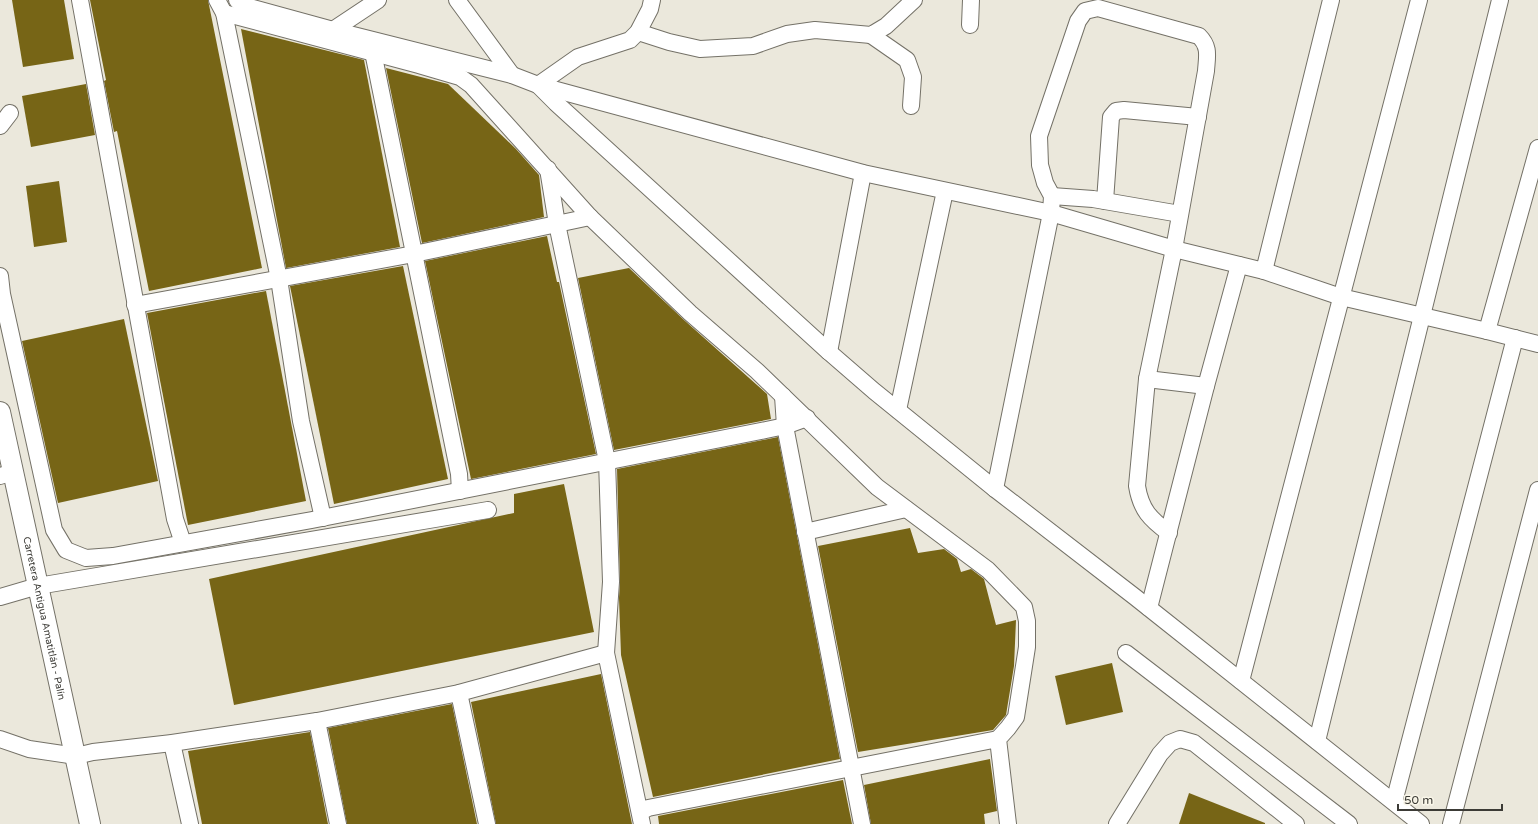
<svg xmlns="http://www.w3.org/2000/svg" width="1538" height="824" font-family="'Varela Round',sans-serif">
<style>
.building{fill:#776516}
.lines{fill:none;stroke-linecap:round;stroke-linejoin:round}
.minor-casing{stroke:#747167;stroke-width:18}
.major-casing{stroke:#747167;stroke-width:22}
.minor{stroke:#fff;stroke-width:16}
.major{stroke:#fff;stroke-width:20}
.labels{text-anchor:middle;stroke-width:4;stroke-linejoin:round;paint-order:stroke}
.street-label{font-size:10px;fill:#3c3b36;stroke:#f9f6e9}
</style>
<rect width="100%" height="100%" fill="#ebe8dc"/>
<g class="building">
<path d="M12 0H64L74 59 23 67Z"/>
<path d="M90 0H208L262 268 149 291 117 131 114 132 104 81 106 80Z"/>
<path d="M241 29 364 60 400 247 286 268Z"/>
<path d="M386 68 448 84 516 149 539 175 544 217 422 243Z"/>
<path d="M86 84 95 135 31 147 22 96Z"/>
<path d="M59 181 67 242 34 247 26 186Z"/>
<path d="M547 236 557 282H559L596 454 471 479 425 261Z"/>
<path d="M403 266 448 479 334 504 290 286Z"/>
<path d="M629 268 684 320 767 394 771 419 614 450 578 278Z"/>
<path d="M266 291 306 501 188 525 147 313Z"/>
<path d="M124 319 158 481 58 503 22 341Z"/>
<path d="M778 437 840 759 653 797 621 655 619 598 620 582 617 469Z"/>
<path d="M564 484 594 632 234 705 209 579 514 513V494Z"/>
<path d="M910 528 918 553 944 549 957 559 961 572 971 569 984 579 996 625 1016 620 1014 666 1006 715 993 730 858 752 818 546Z"/>
<path d="M1112 663 1123 712 1066 725 1055 676Z"/>
<path d="M601 674 632 824H496L471 702Z"/>
<path d="M452 704 477 824H347L328 728Z"/>
<path d="M310 732 328 824H202L188 751Z"/>
<path d="M990 759 997 811 984 814 985 824H871L864 785Z"/>
<path d="M843 780 852 824H659L658 816Z"/>
<path d="M1189 793 1265 823V824H1179Z"/>
</g>
<g class="lines">
<g class="minor-casing">
<g id="minor">
<path d="M80 0 175 519 183 543"/>
<path d="M217 0 224 13 279 279 301 421 323 518"/>
<path d="M237 0 242 5 333 30 512 75 538 85 863 173 1051 213 1174 249 1264 271 1341 297 1487 331 1538 344"/>
<path d="M457 0 512 75"/>
<path d="M652 0 650 9 638 32 630 40 578 57 538 85 556 103 829 352 874 391 995 489 1135 597 1421 824"/>
<path d="M224 13 419 65 460 77 471 85 590 217 690 313 757 371 877 487 988 570 1024 607 1027 621V647L1016 717 1008 728 998 739 1008 824"/>
<path d="M970 25 971 0"/>
<path d="M333 30 378 0"/>
<path d="M638 32 669 42 700 49 753 46 787 34 815 30 871 35 886 26 914 0"/>
<path d="M871 35 907 60 913 77 911 106"/>
<path d="M373 52 459 474 460 491"/>
<path d="M0 126 10 113"/>
<path d="M548 169 557 224 607 461 611 582 606 653"/>
<path d="M1052 196 1093 199 1180 214"/>
<path d="M1105 201 1111 117 1116 111 1124 110 1198 117"/>
<path d="M1264 271 1331 0"/>
<path d="M0 276 2 294 54 530 66 550 86 558 113 556 312 520 766 430 785 426 807 418"/>
<path d="M135 305 414 254 590 217"/>
<path d="M1487 331 1538 148"/>
<path d="M829 352 863 173"/>
<path d="M1147 379 1206 386"/>
<path d="M783 396 785 426 862 824"/>
<path d="M898 410 945 191"/>
<path d="M0 476 13 472"/>
<path d="M995 489 1051 213 1052 196 1045 183 1040 165 1039 136 1078 21 1085 11 1098 8 1199 36C1210 47 1207 56 1206 71L1174 249 1147 379 1137 486C1141 510 1150 519 1169 533"/>
<path d="M805 532 906 509"/>
<path d="M0 597 38 586 488 510"/>
<path d="M1149 608 1206 386 1239 265"/>
<path d="M1126 653 1349 824"/>
<path d="M1241 681 1419 0"/>
<path d="M459 693 487 824"/>
<path d="M317 721 338 824"/>
<path d="M0 739 29 749 76 756 93 752 172 743 317 721 459 693 606 653 642 824"/>
<path d="M1317 741 1500 0"/>
<path d="M172 743 190 824"/>
<path d="M1394 802 1515 338"/>
<path d="M640 812 648 808 998 739"/>
<path d="M1117 824 1160 754 1170 743 1180 739 1194 743 1296 824"/>
<path d="M1451 824 1538 490"/>
</g>
</g>
<g class="major-casing">
<g id="major">
<path id="s1" d="M0 412 90 824"/>
</g>
</g>
<use href="#minor" class="minor"/>
<use href="#major" class="major"/>
</g>
<g class="labels">
<g class="street-label">
<text dy="4" stroke="none"><textPath href="#s1" startOffset="211">Carretera Antigua Amatitlán - Palín</textPath></text>
</g>
</g>
<path d="M1398 804v6h104v-6" fill="none" stroke="#3c3b36" stroke-width="2"/>
<text x="1404" y="804" font-size="12" fill="#3c3b36" stroke="#f9f6e9" stroke-width="3" paint-order="stroke">50 m</text>
</svg>
